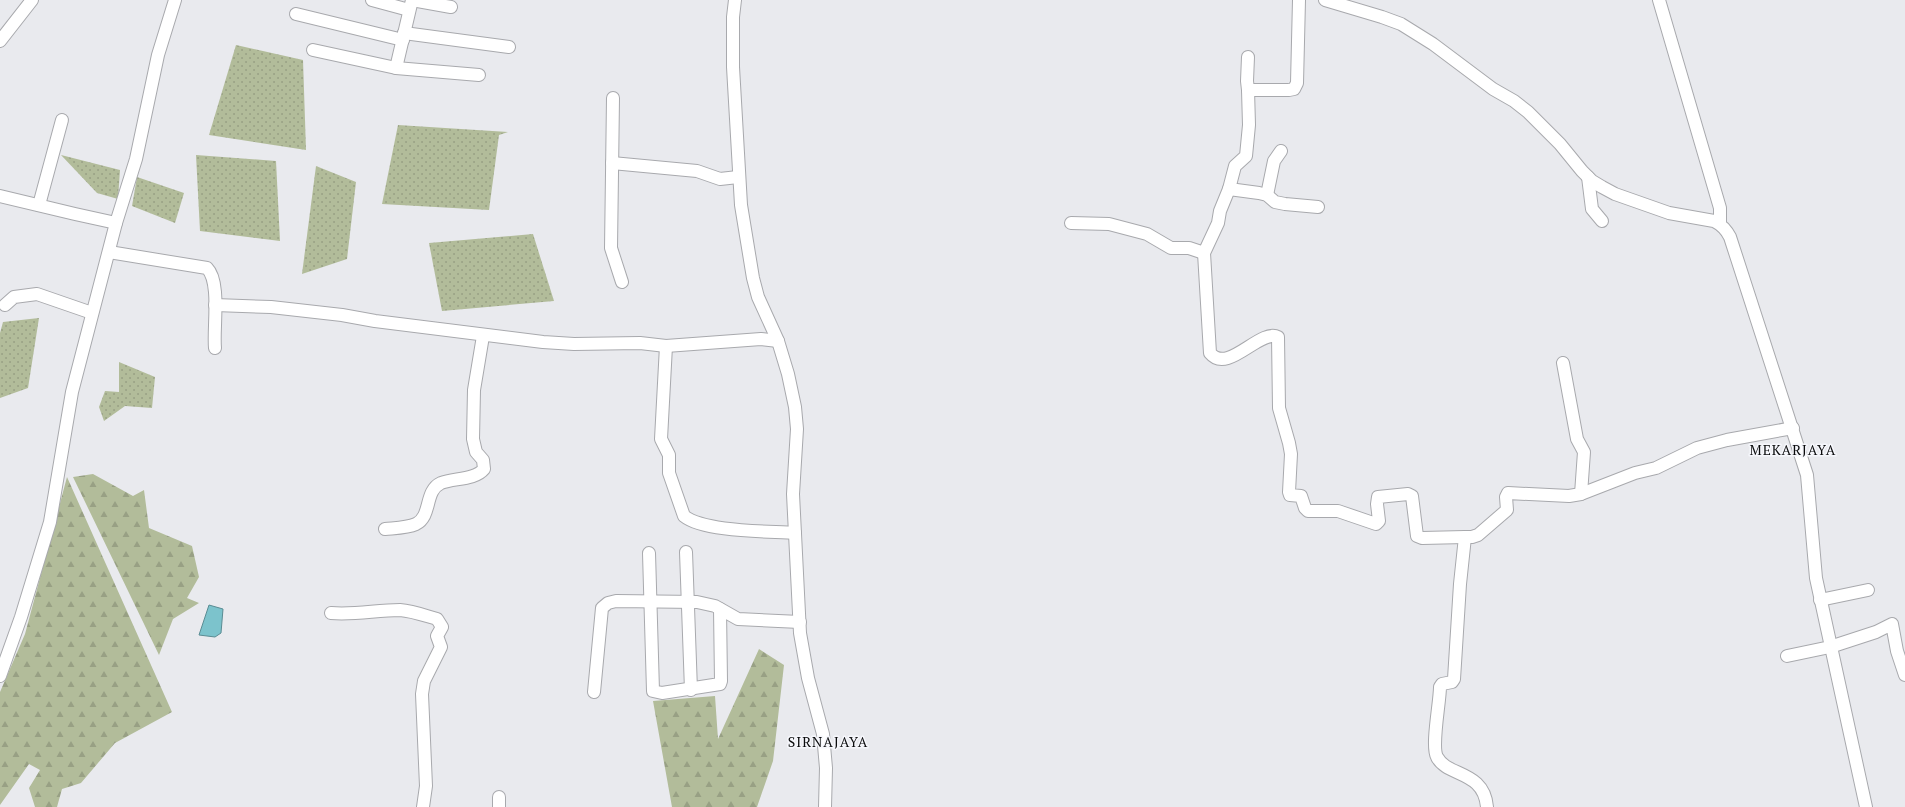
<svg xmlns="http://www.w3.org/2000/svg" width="1905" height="807" font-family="'PT Serif',serif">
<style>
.grass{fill:url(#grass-dots)}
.forest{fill:url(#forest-firs)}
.water{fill:#7cc3cc;stroke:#5a8c93}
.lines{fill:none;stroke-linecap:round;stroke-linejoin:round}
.minor-casing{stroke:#a8a9ad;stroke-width:14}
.minor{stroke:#fff;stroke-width:12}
.labels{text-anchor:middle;stroke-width:3;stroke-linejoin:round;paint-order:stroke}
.quarter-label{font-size:14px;letter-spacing:1px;fill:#0b0c0d;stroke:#f6f7fc}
</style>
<defs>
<pattern id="grass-dots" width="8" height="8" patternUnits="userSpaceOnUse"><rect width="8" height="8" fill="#b2bc9a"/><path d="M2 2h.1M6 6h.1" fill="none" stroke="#98a084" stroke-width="1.8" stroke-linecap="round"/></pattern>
<pattern id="forest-firs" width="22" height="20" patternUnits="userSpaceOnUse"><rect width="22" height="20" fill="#b2bc9a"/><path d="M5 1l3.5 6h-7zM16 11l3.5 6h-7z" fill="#98a084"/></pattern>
</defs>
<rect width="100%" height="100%" fill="#e9eaee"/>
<g class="grass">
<path d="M236 45 303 60 306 150 209 135Z"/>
<path d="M398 125 508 132 499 135 489 210 382 204Z"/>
<path d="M61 155 120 170 118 199 97 193Z"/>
<path d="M196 155 276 161 280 241 200 231Z"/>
<path d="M316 166 356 182 347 259 302 274Z"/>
<path d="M137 177 184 193 175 223 132 206Z"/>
<path d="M533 234 554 301 442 311 429 243Z"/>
<path d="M39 318 28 388 0 398V333L3 322Z"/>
<path d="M119 362 155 377 152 408 125 406 104 421 99 407 105 391 119 392Z"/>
</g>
<g class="forest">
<path d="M93 474 133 496 144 490 149 528 192 546 199 577 187 598 199 603 173 619 159 655 73 477Z"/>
<path d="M67 477 172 712 115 743 81 783 62 789 57 807H35L29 788 40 770 29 764 0 805V692L25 634Z"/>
<path d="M759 649 784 665 773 761 757 807H672L653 701 715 696 718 739Z"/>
</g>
<path class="water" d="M209 605 223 609 221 633 215 637 199 635Z"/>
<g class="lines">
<g class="minor-casing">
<g id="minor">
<path d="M372 0 409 10"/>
<path d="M412 0 451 7"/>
<path d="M735 0 733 17V67L741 205 753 278 758 297 778 341 788 374 795 407 797 429 793 494 800 633 808 678 823 734 826 768 825 807"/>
<path d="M1299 0 1297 83 1294 89 1289 90H1248L1249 125 1246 156 1235 166 1229 189 1220 211 1218 223 1204 253 1210 353C1228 375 1260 328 1278 337L1279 408 1289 443 1291 454 1289 492 1290 495 1301 496 1305 508 1308 511H1338L1376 524 1379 521 1377 504 1378 497 1408 494 1412 496 1417 536 1422 538 1465 537"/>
<path d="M1325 0 1382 17 1401 24 1433 44 1493 89 1514 101 1528 112 1560 144 1582 171 1592 181 1602 187 1615 194 1669 213 1714 221C1722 225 1726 229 1730 237L1807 475 1816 578 1866 807"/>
<path d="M1659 0 1720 208V224"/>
<path d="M296 14 403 40"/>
<path d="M404 33 509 47"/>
<path d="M0 41 32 0"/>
<path d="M313 50 396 68 479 75"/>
<path d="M1248 57 1247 81 1248 90"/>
<path d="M396 68 412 0"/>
<path d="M613 98 611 248 622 282"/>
<path d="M612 163 697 171 720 179 738 177"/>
<path d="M1588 177 1592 209 1602 221"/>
<path d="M1229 189 1259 193 1267 195 1275 202 1285 204 1318 207"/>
<path d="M1267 195 1274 161 1281 151"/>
<path d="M0 196 75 214 116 223"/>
<path d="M39 205 62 120"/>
<path d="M1071 223 1109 224 1147 234 1171 248H1189L1204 253"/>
<path d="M109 252 207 268C221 282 213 328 215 348"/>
<path d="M5 305 14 297 37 294 92 313"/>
<path d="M215 305 271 307 342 315 375 321 543 342 574 344 640 343 666 346 761 339 778 341"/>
<path d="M666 346 661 439 669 455V473L684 516C704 532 768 531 795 533"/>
<path d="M1563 363 1577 439 1584 452 1581 494"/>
<path d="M385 529C395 528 407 528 416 524 432 516 424 491 441 483 454 478 475 480 484 469L483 460 476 452 473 439 474 390 483 336"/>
<path d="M686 552 691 690"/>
<path d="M649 553 653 691 662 693 720 684 721 681 720 609"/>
<path d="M1820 600 1868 590"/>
<path d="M331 613C356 615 376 610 400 610 413 611 426 616 437 619L442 627 437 636 441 647 424 681 422 694 426 786 423 807"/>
<path d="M1787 656 1830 647 1876 632 1892 624 1897 651 1905 675"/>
<path d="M0 676 21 617 50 522 72 392 116 223 136 159 158 55 175 0"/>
<path d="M594 692 602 608 608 603 616 601 697 602 715 606 738 619 800 622"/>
<path d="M499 807V797"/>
<path d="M1487 807C1484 770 1447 777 1437 757 1431 746 1440 702 1440 687L1442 684 1452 682 1454 679 1460 584 1465 537H1472L1478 535 1507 510 1506 497 1508 493 1569 496 1581 494 1635 473 1656 468 1697 448 1727 440 1793 428"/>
</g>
</g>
<use href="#minor" class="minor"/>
</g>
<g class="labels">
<g class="quarter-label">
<text x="1793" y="455">MEKARJAYA</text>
<text x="828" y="747">SIRNAJAYA</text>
</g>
</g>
</svg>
